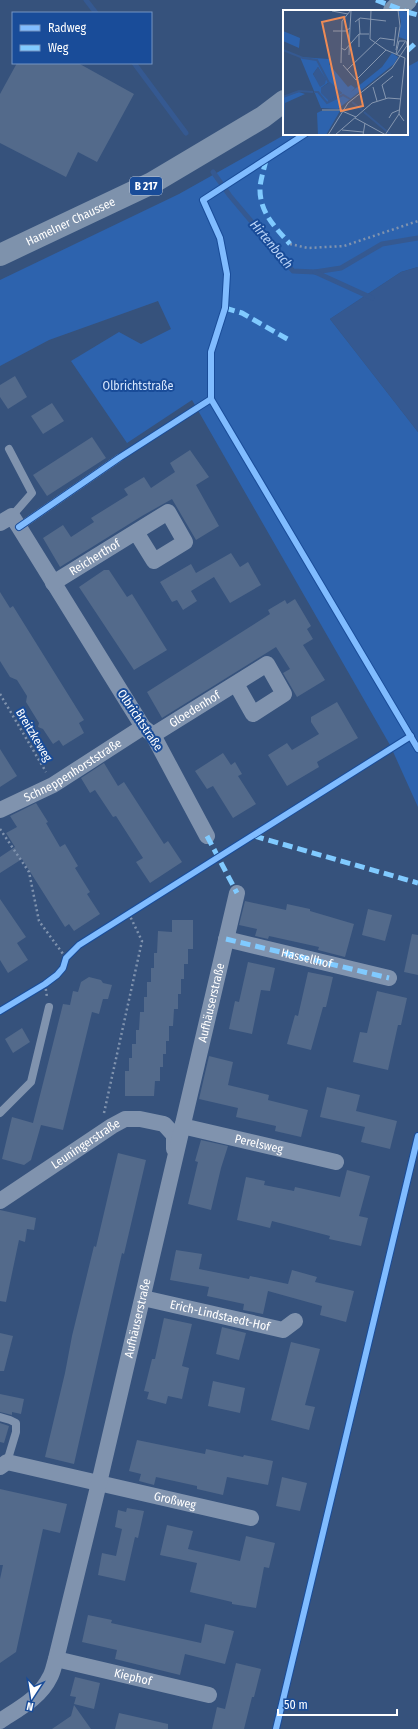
<svg xmlns="http://www.w3.org/2000/svg" width="418" height="1729" font-family="'Fira Sans Condensed',sans-serif">
<style>
.green{fill:#2d63ae}
.water{fill:#355991}
.lines{fill:none;stroke-linecap:round;stroke-linejoin:round}
.stream{stroke:#355991;stroke-width:5}
.building{fill:#536a8b}
.path{stroke:#8093ae;stroke-width:2.5;stroke-dasharray:2 3;stroke-linecap:butt}
.service{stroke:#8093ae;stroke-width:8}
.minor{stroke:#8093ae;stroke-width:16}
.primary{stroke:#7e92ac;stroke-width:22}
.quiet{stroke:#80caff;stroke-width:5;stroke-dasharray:10 5;stroke-linecap:butt}
.cycleway-casing{stroke:#194c99;stroke-width:8}
.cycleway{stroke:#80bcff;stroke-width:6}
.labels{text-anchor:middle;stroke-width:4;stroke-linejoin:round;paint-order:stroke}
.shield{fill:#194c99;stroke:#bac9e0;stroke-width:1}
.shield-label{font-size:11px;font-weight:bold;fill:#fff}
.street-label{font-size:12px;fill:#fff;stroke:#194c99}
.park-label{font-size:12px;fill:#d5e5fc;stroke:#194c99}
.water-label{font-size:13px;font-style:italic;fill:#bad4f8;stroke:#194c99}
.inset-river{fill:none;stroke:#355991;stroke-width:2}
.inset-road{fill:none;stroke:#8697b0;stroke-width:1}
.view{fill:#ef8b55;fill-opacity:0.15;stroke:#ef8b55;stroke-width:2}
.inset-edge{fill:none;stroke:#fff;stroke-width:2}
</style>
<rect width="100%" height="100%" fill="#36527c"/>
<path class="green" d="M418 61V267L401 272 330 319 418 432V807L390 745 192 400 127 443 71 361 119 332 141 344 171 329 158 301 49 340 0 366V280L179 194 286 134H407V67Z"/>
<path class="water" d="M418 267V432L330 319 401 272Z"/>
<g class="lines">
<g class="stream">
<path d="M86 0 96 13"/>
<path d="M134 63 186 133"/>
<path d="M213 172 230 196 293 271 315 272 341 268 382 244 418 238"/>
<path d="M315 272 372 298"/>
</g>
</g>
<g class="building">
<path d="M17 63H78L134 94 97 162 78 152 66 177 0 143V94Z"/>
<path d="M15 376 27 397 8 409 0 397V385Z"/>
<path d="M52 403 64 421 43 434 31 416Z"/>
<path d="M92 437 106 458 47 496 33 475Z"/>
<path d="M190 450 209 477 196 485 219 526 196 540 172 499 142 516 60 567 43 538 63 525 71 537 94 522 91 518 128 495 124 489 144 477 151 488 175 472 170 463Z"/>
<path d="M231 553 240 567 248 562 261 585 230 603 214 577 191 591 197 601 183 610 177 600 172 602 160 582 191 564 196 573Z"/>
<path d="M104 570H109L127 597 132 594 167 650 134 670 79 587Z"/>
<path d="M0 592 10 608 13 606 84 720 79 723 84 733 63 746 59 740 53 744 43 729 38 727 39 723 26 702 27 696 17 680 10 677 0 661Z"/>
<path d="M295 599 311 626 307 629 313 639 303 645 325 680 297 697 283 673 290 669 276 647 162 718 147 692 270 614 268 610 285 600 287 604Z"/>
<path d="M337 702 358 738 317 762 319 767 287 786 268 755 287 743 292 750 319 734 311 722V717Z"/>
<path d="M0 749 17 776 0 787Z"/>
<path d="M223 753 231 765 235 762 242 774 238 776 256 804 233 818 213 786 207 789 195 771Z"/>
<path d="M104 763 118 786 124 782 164 844 168 841 182 862 150 883 136 862 143 858 116 816 113 817 95 790 90 793 81 778Z"/>
<path d="M36 803 48 822 46 823 60 847 65 844 78 866 75 868 90 892 87 894 100 914 74 931 69 924 65 927 22 859 0 873V857L15 847 6 833 17 827 10 816Z"/>
<path d="M0 899 26 937 17 943 28 960 8 973 0 960Z"/>
<path d="M245 901 286 910 287 904 310 909V911L354 924 345 957 318 950 319 947 269 936 268 939 255 936 257 929 239 925Z"/>
<path d="M368 909 392 915 385 941 362 935Z"/>
<path d="M172 920H193V949H188V964H184V979H181V994H178V1009H174L173 1026H169V1041H166V1054H163V1067H160V1081H155L154 1096H125V1071H129V1058H132V1044H136V1030H139L140 1012H144V997H147V982H151V968H154V953H157L158 931 172 932Z"/>
<path d="M412 934 418 935V975L404 972Z"/>
<path d="M248 962 275 968 270 991 261 990 252 1034 229 1029 235 1001 239 1002Z"/>
<path d="M308 972 333 977 326 1007H323L311 1050 287 1044 295 1015 298 1016Z"/>
<path d="M89 977 101 980 103 983 112 985 108 999H103L99 1014 92 1012 63 1130 41 1125 31 1160 24 1165 2 1159 12 1117 33 1123 63 1004 70 1005 73 991 78 992 81 982Z"/>
<path d="M377 991 407 998 401 1025H398L388 1070 353 1062 360 1032 367 1033Z"/>
<path d="M22 1028 30 1042 13 1053 5 1039Z"/>
<path d="M209 1056 233 1062 228 1085 269 1095 268 1100 308 1110 301 1137 275 1131 276 1126 236 1117 238 1108 199 1099Z"/>
<path d="M327 1087 360 1095 356 1111 397 1121 390 1149 361 1142 365 1127 320 1117Z"/>
<path d="M201 1140 228 1146 221 1168 211 1210 188 1204 198 1162 195 1161Z"/>
<path d="M118 1153 146 1160 124 1254 122 1253 119 1266 74 1464 45 1457 65 1373 72 1336 94 1246 96 1247Z"/>
<path d="M347 1170 370 1176 359 1216 368 1218 361 1246 329 1239 330 1236 272 1221 270 1228 237 1220 246 1177 265 1181 264 1185 294 1191 295 1187 340 1197Z"/>
<path d="M0 1210 36 1218 34 1230 27 1229 25 1242 19 1240 6 1302 0 1301Z"/>
<path d="M176 1250 202 1254 199 1269 249 1279 250 1276 288 1284 292 1270 317 1277 315 1282 354 1291 346 1322 320 1315 322 1306 268 1291 263 1314 243 1310 244 1304 207 1296 209 1287 170 1280Z"/>
<path d="M164 1318 192 1324 182 1366 189 1368 182 1399 168 1396 166 1404 147 1399 149 1392 144 1391 152 1359H155Z"/>
<path d="M222 1327 246 1333 239 1360 216 1354Z"/>
<path d="M0 1333 13 1336 4 1371H0Z"/>
<path d="M291 1342 320 1349 305 1405 315 1407 309 1430 271 1420Z"/>
<path d="M213 1381 245 1388 240 1413 208 1406Z"/>
<path d="M0 1394 24 1399 21 1414 12 1412V1415L0 1412Z"/>
<path d="M0 1423 9 1426 4 1443 0 1442Z"/>
<path d="M137 1440 205 1454 206 1449 243 1457 244 1455 273 1461 268 1485 227 1477 223 1495 197 1489V1486L156 1477 154 1485 139 1481 141 1474 129 1471Z"/>
<path d="M282 1477 307 1483 300 1511 276 1506Z"/>
<path d="M0 1489 67 1504 60 1533 43 1529 16 1652 0 1663V1579L3 1565H0Z"/>
<path d="M127 1508 144 1511 138 1538 135 1537 125 1581 98 1575 102 1553 116 1556 122 1529 115 1527 118 1510 126 1512Z"/>
<path d="M167 1525 193 1531 188 1549 240 1561 246 1536 275 1543 269 1568 264 1567 256 1608 232 1604V1602L190 1592 197 1563 160 1555Z"/>
<path d="M88 1615 112 1620 111 1623 201 1643 205 1624 234 1631 225 1664 185 1654 180 1675 115 1659 117 1650 82 1642Z"/>
<path d="M236 1663 261 1669 254 1697H252L244 1729H212L217 1707 225 1709Z"/>
<path d="M75 1677 100 1683 94 1709 74 1704 76 1697 70 1696Z"/>
<path d="M74 1705 91 1729H52L71 1716Z"/>
<path d="M119 1713 168 1724V1729H115Z"/>
</g>
<g class="lines">
<g class="path">
<path d="M290 244 308 248 344 246 418 221"/>
<path d="M0 694 46 772"/>
<path d="M0 829 29 872 39 921 66 958"/>
<path d="M45 984 47 997"/>
<path d="M104 1113 142 941 129 914"/>
</g>
<g class="service">
<path d="M9 449 32 493 12 516"/>
<path d="M19 527 119 458"/>
<path d="M0 1113 31 1082 49 1007"/>
<path d="M0 1417 10 1420 16 1423V1432L7 1462"/>
</g>
<g class="minor">
<path d="M0 523 12 516 19 527 143 727 153 735 207 836"/>
<path id="s1" d="M53 583 168 512 185 542 154 561 136 532"/>
<path id="s2" d="M153 735 267 664 284 694 253 714 236 684"/>
<path id="s3" d="M0 810 53 785 143 727"/>
<path d="M226 939 389 978"/>
<path id="s4" d="M182 1126 336 1162"/>
<path id="s5" d="M0 1201 112 1126 125 1119H140L164 1124 174 1135V1149"/>
<path id="s6" d="M143 1298 283 1330 295 1321"/>
<path id="s7" d="M0 1467 7 1462 251 1518"/>
<path id="s8" d="M56 1659 209 1695"/>
<path id="s9" d="M0 1721C18 1709 40 1698 50 1677 53 1672 54 1665 56 1659L99 1483 237 893"/>
</g>
<g class="primary">
<path d="M394 11 406 0"/>
<path id="s10" d="M0 255 152 183 263 117 284 101"/>
</g>
<g class="quiet">
<path d="M376 0 405 11"/>
<path d="M416 0 418 1"/>
<path d="M407 12 418 15"/>
<path d="M407 51 418 41"/>
<path d="M266 160C264 169 261 178 260 187 259 212 275 227 290 244"/>
<path d="M225 308 242 313 289 340"/>
<path d="M207 836 237 893"/>
<path d="M254 836 418 883"/>
<path id="s11" d="M226 939 389 978"/>
</g>
<g class="cycleway-casing">
<g id="cycleway">
<path d="M305 134 203 200 220 238 227 274 225 308 211 352V399L418 749"/>
<path d="M19 527 119 458 211 399"/>
<path d="M0 1011 45 984 57 975 63 968 66 958 79 945 411 736"/>
<path d="M276 1729 418 1136"/>
</g>
</g>
<use href="#cycleway" class="cycleway"/>
</g>
<g class="labels">
<rect class="shield" x="130" y="177" width="32" height="18" rx="3"/>
<g class="shield-label">
<text x="146" y="190">B 217</text>
</g>
<g class="street-label">
<text dy="4" stroke="none"><textPath href="#s10" startOffset="78">Hamelner Chaussee</textPath></text>
<text dy="4" stroke="none"><textPath href="#s1" startOffset="49">Reicherthof</textPath></text>
<text dy="4" stroke="none"><textPath href="#s2" startOffset="49">Gloedenhof</textPath></text>
<text transform="translate(140 720) rotate(56)" y="4">Olbrichtstraße</text>
<text transform="translate(34 735) rotate(59)" y="4">Breitzkeweg</text>
<text dy="4" stroke="none"><textPath href="#s3" startOffset="83">Schneppenhorststraße</textPath></text>
<text dy="4" stroke="none"><textPath href="#s11" startOffset="83">Hassellhof</textPath></text>
<text dy="4" stroke="none"><textPath href="#s9" startOffset="761">Aufhäuserstraße</textPath></text>
<text dy="4" stroke="none"><textPath href="#s4" startOffset="79">Perelsweg</textPath></text>
<text dy="4" stroke="none"><textPath href="#s5" startOffset="103">Leuningerstraße</textPath></text>
<text dy="4" stroke="none"><textPath href="#s6" startOffset="79">Erich-Lindstaedt-Hof</textPath></text>
<text dy="4" stroke="none"><textPath href="#s9" startOffset="437">Aufhäuserstraße</textPath></text>
<text dy="4" stroke="none"><textPath href="#s7" startOffset="181">Großweg</textPath></text>
<text dy="4" stroke="none"><textPath href="#s8" startOffset="79">Kiephof</textPath></text>
</g>
<g class="park-label">
<text x="138" y="390">Olbrichtstraße</text>
</g>
<g class="water-label">
<text transform="translate(272 244) rotate(50)" y="5">Hirtenbach</text>
</g>
</g>
<g transform="translate(283 10)">
<rect width="125" height="125" fill="#36527c"/>
<path d="M115 0 125 2 124 30 116 27 118 11ZM0 21 17 28 16 38 0 31ZM109 43 115 47 111 54 55 99 38 98 17 47 46 49V54L65 77 68 75 72 78 68 82 99 57ZM35 57 42 71 38 76 30 64ZM46 72 59 83 46 91 38 78ZM16 82 22 84 2 93V115L1 86ZM38 101H57L43 125H35L34 103Z" fill="#2d63ae" fill-rule="evenodd"/>
<path d="M35 57 43 69 42 74 37 77 30 64ZM47 72 59 83 46 91 38 83V78Z" fill="#355991"/>
<path class="inset-river" d="M0 40 20 48 34 50 46 73M31 82H35L44 93 60 85 67 89M0 87 16 81 30 82M69 92 79 100M81 102 108 125"/>
<path class="inset-road" d="M88 0 87 29 103 40 122 48M49 1 65 4M76 9 77 24M72 12 77 8 103 11M67 18 68 1M50 21H63L67 18 66 45M111 36 113 17M76 37V24M58 38 62 40 76 24H86M113 40 117 16 115 0M113 44 116 31H123L124 35M114 44 122 32M58 53 59 11 68 0M60 55 73 70 103 40M64 60 97 28 111 30M90 77 94 91M103 89 99 75 110 66M39 100H57M59 101 73 107M72 108 103 125M106 108 109 103 116 100M121 111 116 104 122 48M59 120 80 122M45 125 65 93 109 58 125 34M52 125 89 93 105 88 118 89M80 125 82 113M102 125 116 104"/>
<path class="view" d="M61 7 80 96 58 101 39 12Z"/>
<rect width="125" height="125" class="inset-edge"/>
</g>
<rect x="12" y="12" width="140" height="52" fill="#194c99" stroke="#7594c2"/>
<rect x="20" y="25" width="20" height="6" fill="#80bcff" stroke="#7594c2"/>
<text x="48" y="32" font-size="12" fill="#ffffff">Radweg</text>
<rect x="20" y="45" width="20" height="6" fill="#80caff" stroke="#7594c2"/>
<text x="48" y="52" font-size="12" fill="#ffffff">Weg</text>
<g transform="translate(32 1697) rotate(192)" stroke="#194c99" stroke-width="3" paint-order="stroke">
<path d="M0-3L7 15L0 10L-7 15Z" fill="#ffffff"/>
<text y="-6" font-size="11" font-weight="bold" text-anchor="middle" fill="#ffffff">N</text>
</g>
<path d="M278 1709v6h119v-6" fill="none" stroke="#ffffff" stroke-width="2"/>
<text x="284" y="1709" font-size="12" fill="#ffffff" stroke="#194c99" stroke-width="3" paint-order="stroke">50 m</text>
</svg>
